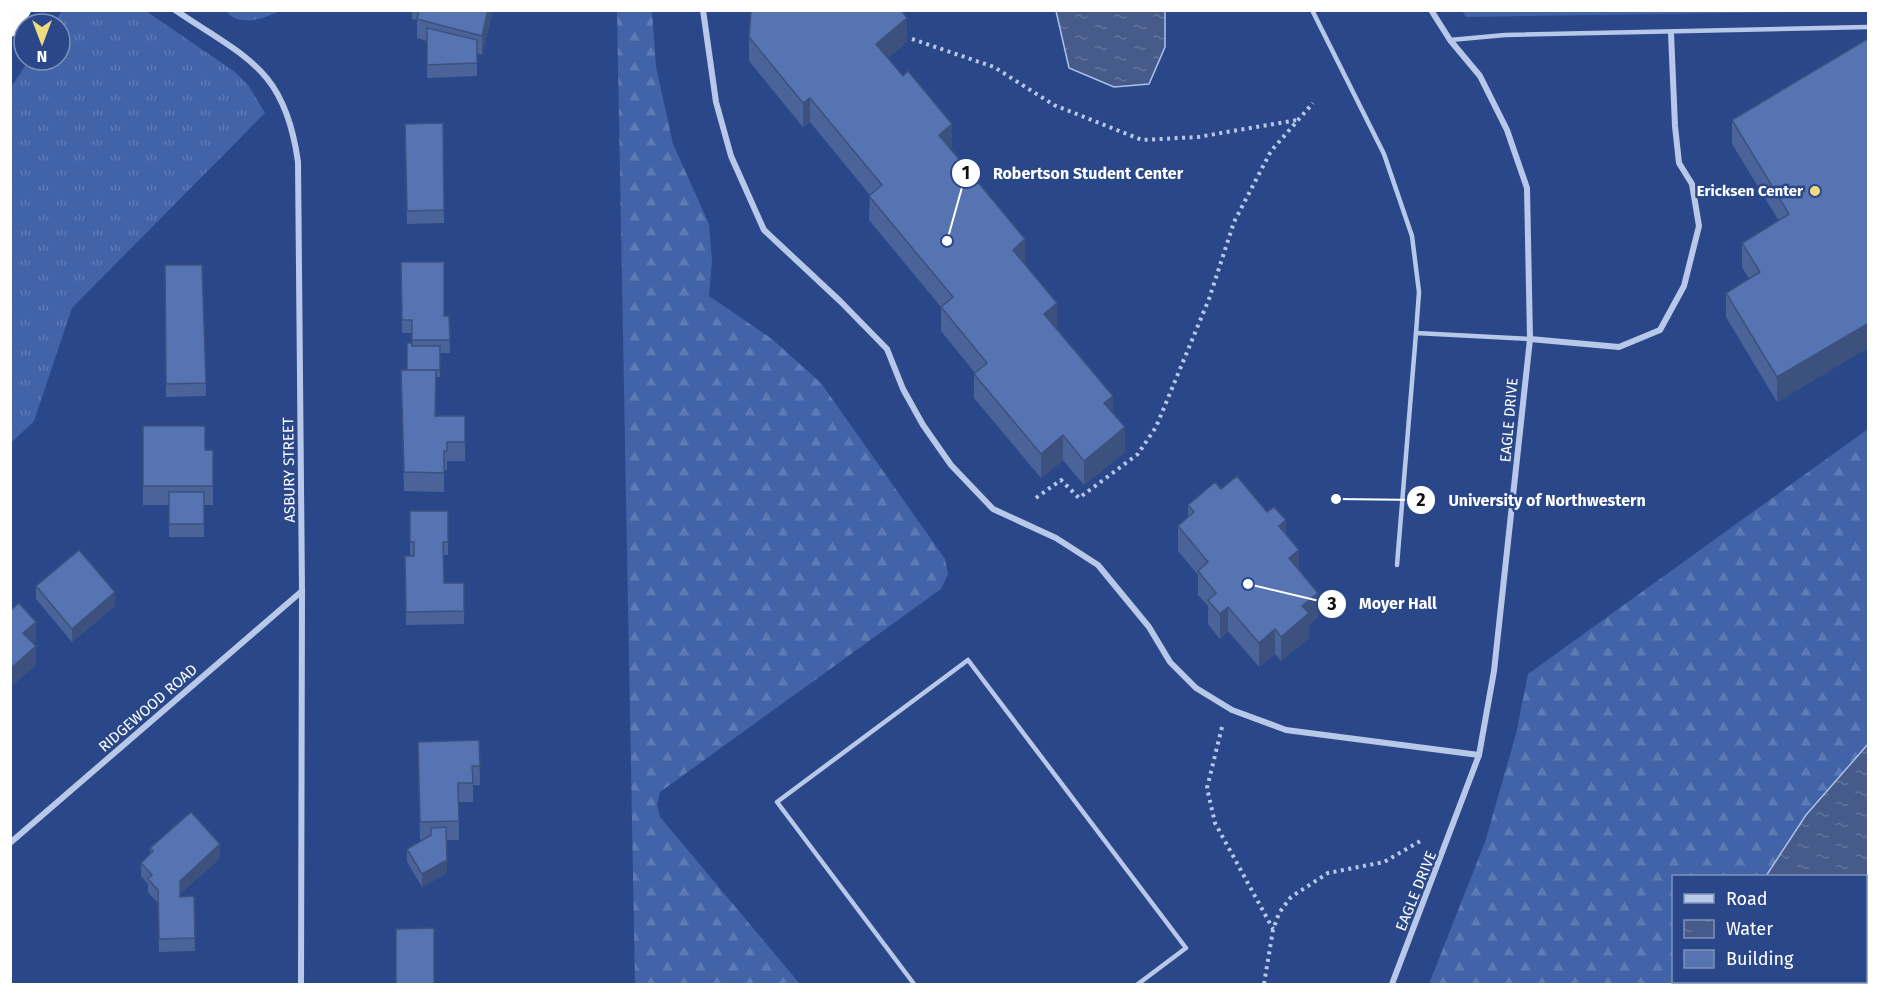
<svg xmlns="http://www.w3.org/2000/svg" width="1879" height="995" font-family="'Fira Sans',sans-serif">
<style>
.grass{fill:url(#grass-tufts)}
.forest{fill:url(#forest-firs)}
.garden{fill:#4263a7}
.water{fill:url(#water-ripples);stroke:#acc1e8;stroke-width:1.5}
.lines{fill:none;stroke-linecap:round;stroke-linejoin:round}
.path{stroke:#b8c8e8;stroke-width:4;stroke-dasharray:3 4.5;stroke-linecap:butt}
.service{stroke:#b8c8e8;stroke-width:4.5}
.minor{stroke:#b8c8e8;stroke-width:6}
.trunk{stroke:#fcfdfe;stroke-width:16}
.wall{fill:#4a6499}
.shaded-wall{fill:#3c517d}
.building{fill:#5674b2;stroke:#3c517d;stroke-width:1.5}
.poi-dot{fill:#efdc7f;stroke:#2a4889;stroke-width:2}
.labels{text-anchor:middle;stroke-width:5;stroke-linejoin:round;paint-order:stroke}
.poi-label{font-size:15px;font-weight:bold;fill:#fff;stroke:#2a4889;text-anchor:end}
.street-label{font-size:15px;fill:#fff;stroke:#2a4889}
.leader{fill:none;stroke:#fff;stroke-width:2}
.callout-dot{fill:#fff;stroke:#2a4889;stroke-width:2}
.mark-label{font-size:18px;text-anchor:middle;font-weight:bold;fill:#111}
.callout-label{font-size:16px;text-anchor:middle;font-weight:bold;fill:#fff;stroke:#2a4889;stroke-width:5;stroke-linejoin:round;paint-order:stroke}
</style>
<defs>
<pattern id="grass-tufts" width="24" height="20" patternUnits="userSpaceOnUse" patternTransform="scale(1.5)"><rect width="24" height="20" fill="#4263a7"/><path d="M3 7l-1-3M5 7V3M7 7l1-3M15 17l-1-3M17 17v-4M19 17l1-3" fill="none" stroke="#5e7ab4"/></pattern>
<pattern id="forest-firs" width="22" height="20" patternUnits="userSpaceOnUse" patternTransform="scale(1.5)"><rect width="22" height="20" fill="#4263a7"/><path d="M5 1l3.5 6h-7zM16 11l3.5 6h-7z" fill="#5e7ab4"/></pattern>
<pattern id="water-ripples" width="26" height="14" patternUnits="userSpaceOnUse" patternTransform="scale(1.5)"><rect width="26" height="14" fill="#465b8a"/><path d="M2 4q2-2 4 0t4 0M15 11q2-2 4 0t4 0" fill="none" stroke="#62749c"/></pattern>
</defs>
<rect width="100%" height="100%" fill="#2a4889"/>
<path class="grass" d="M62 11H146L235 72 248 85 265 113 72 308 34 421 11 443V87L29 60H60V24H53Z"/>
<g class="forest">
<path d="M226 11H280C265 18 239 28 226 11Z"/>
<path d="M617 11H652L656 67 673 144 709 224 712 261 709 296 772 339 821 383 945 559 948 574 941 589 660 792 657 805 660 817 800 984H635Z"/>
<path d="M1868 429V744L1806 815 1766 876H1674V982H1722V984H1429L1485 842 1516 734 1528 674Z"/>
</g>
<path class="garden" d="M1462 11H1858L1466 17Z"/>
<g class="water">
<path d="M1056 11H1165V47L1149 84 1114 87 1069 68Z"/>
<path d="M1868 744V984H1722V982H1866V876H1766L1806 815Z"/>
</g>
<g class="lines">
<g class="path">
<path d="M912 39 994 67 1054 105 1142 140 1198 137 1297 120"/>
<path d="M1036 498 1061 480 1079 498 1138 454 1156 427 1209 299 1234 222 1271 151 1313 103"/>
<path d="M1222 727 1207 788 1215 823 1273 929"/>
<path d="M1264 984 1273 930 1279 913 1291 897 1328 873 1384 862 1422 840"/>
</g>
<g class="service">
<path d="M1312 10 1384 154 1412 236 1419 292 1416 333"/>
<path d="M1450 40 1505 35 1868 27"/>
<path d="M1397 565 1416 333 1530 339"/>
<path d="M914 984 777 802 968 660 1186 948 1138 984"/>
</g>
<g class="minor">
<path d="M175 10C246 58 285 68 298 162L302 591 301 984"/>
<path d="M703 10 716 102 731 156 764 230 840 301 887 349 903 389 923 425 951 465 993 509 1056 538 1098 565 1149 627 1170 662 1196 688 1232 710 1286 730 1479 755"/>
<path d="M1530 339 1619 347 1660 330 1684 286 1699 226 1692 184 1679 163 1675 126 1671 33"/>
<path d="M10 843 302 591"/>
<path d="M1392 984 1479 755 1494 671 1530 339 1527 188 1507 130 1480 76 1450 40 1431 10"/>
</g>
<path class="trunk" d="M10 29 23 10"/>
</g>
<g class="wall">
<path d="M412 10H493L482 55 477 53V76L427 78V41L417 38V20L412 19Z"/>
<path d="M749 37 907 42 888 58 952 149 951 150 1025 263 1024 264 1057 327 1056 328 1113 412 1125 452 1084 485 1063 460 1041 478 974 398V374L975 373 941 331V307L869 220 870 195 810 122 803 127 749 61Z"/>
<path d="M1869 38V347L1777 402 1726 317V293L1749 279 1742 267V243L1779 221 1732 144V120Z"/>
<path d="M443 123 444 223 407 224 405 124Z"/>
<path d="M401 262 444 316H449L450 353H440V377H436V416H465V461H447V470H444V492L404 491 401 370H407L412 343V333H402Z"/>
<path d="M165 265 206 383V396L166 397Z"/>
<path d="M143 426 205 450H213V505H204V537H169V505H143Z"/>
<path d="M1221 489 1286 535 1299 569 1318 617 1309 625V638L1281 661 1275 654 1259 667 1228 631 1220 639 1208 624V606L1198 595V575L1178 551V526L1188 517V505Z"/>
<path d="M410 511H448V555H443L444 583H464V624L406 625 405 556H414V555H410Z"/>
<path d="M36 586 115 606 72 642 36 599Z"/>
<path d="M479 740 480 785H473V802H459V840H446L447 873 422 887 407 862V849L421 841H420L418 760Z"/>
<path d="M150 848 220 858 180 894V897L194 896 195 951 159 952 158 903 148 892V884L141 876V863L150 854Z"/>
</g>
<g class="shaded-wall">
<path d="M488 10H493L482 55V36Z"/>
<path d="M907 18V42L876 68V44Z"/>
<path d="M810 98V122L803 127V103Z"/>
<path d="M952 124V149L939 160V135Z"/>
<path d="M1025 239V263L1013 274V250Z"/>
<path d="M1057 303V327L1044 338V314Z"/>
<path d="M1869 323V347L1777 402V377Z"/>
<path d="M1113 396V420L1104 403Z"/>
<path d="M1125 427V452L1084 485V461Z"/>
<path d="M1063 435V460L1041 478V454Z"/>
<path d="M1286 520V544L1279 526Z"/>
<path d="M1299 550V574L1289 558Z"/>
<path d="M115 592V606L72 642V629Z"/>
<path d="M1318 593V617L1309 625V638L1281 661V637L1302 606Z"/>
<path d="M1228 607V631L1220 639V614Z"/>
<path d="M36 622V641L23 652V633Z"/>
<path d="M1275 629V654L1259 667V643Z"/>
<path d="M36 646V665L10 688V669Z"/>
<path d="M220 844V858L180 894V881Z"/>
<path d="M447 860V873L422 887V874Z"/>
</g>
<g class="building">
<path d="M419 10H488L482 36 417 19Z"/>
<path d="M751 10H901L907 18 876 44 903 76 908 71 952 124 939 135 1025 239 1013 250 1057 303 1044 314 1113 396 1104 403 1125 427 1084 461 1063 435 1041 454 974 374 987 363 941 307 953 297 869 196 882 185 810 98 803 103 749 37Z"/>
<path d="M427 28 477 40V63L427 65Z"/>
<path d="M1869 38V323L1777 377 1726 293 1760 272 1742 243 1789 214 1732 120Z"/>
<path d="M443 123 444 210 407 211 405 124Z"/>
<path d="M401 262H444V316H449L450 340H412V320H402Z"/>
<path d="M165 265H202L206 383 166 384Z"/>
<path d="M407 343H412V346H440V370H407Z"/>
<path d="M401 370H436L435 416H465V442H447V451H444V473L404 472Z"/>
<path d="M143 426H205V450H213V486H143Z"/>
<path d="M1237 476 1267 512 1274 507 1286 520 1279 526 1299 550 1289 558 1318 593 1302 606 1309 613 1281 637 1275 629 1259 643 1228 607 1220 614 1208 600 1216 593 1198 571 1208 562 1178 526 1194 512 1188 505 1215 482 1221 489Z"/>
<rect x="169" y="492" width="35" height="32"/>
<path d="M410 511H448V542H443L444 583H464V611L406 612 405 556H414V542H410Z"/>
<path d="M79 550 115 592 72 629 36 586Z"/>
<path d="M19 603 36 622 23 633 36 646 10 669V611Z"/>
<path d="M479 740 480 766H472L473 783H458L459 821 420 822 418 742Z"/>
<path d="M191 812 220 844 180 881V897L194 896 195 938 159 939 158 890 148 879 152 875 141 863 153 851 150 848Z"/>
<path d="M446 827 447 860 422 874 407 849 431 835V828Z"/>
<path d="M434 928V984H396V929Z"/>
</g>
<circle class="poi-dot" cx="1815" cy="191" r="6"/>
<g class="labels">
<g class="poi-label">
<text x="1803" y="196">Ericksen Center</text>
</g>
<g class="street-label">
<text transform="translate(1509 420) rotate(-85)" y="5">EAGLE DRIVE</text>
<text transform="translate(289 470) rotate(-91)" y="5">ASBURY STREET</text>
<text transform="translate(148 708) rotate(-41)" y="5">RIDGEWOOD ROAD</text>
<text transform="translate(1416 891) rotate(-68)" y="5">EAGLE DRIVE</text>
</g>
</g>
<path class="leader" d="M947 241L966 173M1336 499L1421 500M1248 584L1332 604"/>
<g class="callout-dot">
<circle cx="947" cy="241" r="6"/>
<circle cx="1336" cy="499" r="6"/>
<circle cx="1248" cy="584" r="6"/>
<circle cx="966" cy="173" r="15"/>
<circle cx="1421" cy="500" r="15"/>
<circle cx="1332" cy="604" r="15"/>
</g>
<g class="mark-label">
<text x="966" y="179">1</text>
<text x="1421" y="506">2</text>
<text x="1332" y="610">3</text>
</g>
<g class="callout-label">
<text x="1088" y="179">Robertson Student Center</text>
<text x="1547" y="506">University of Northwestern</text>
<text x="1398" y="609">Moyer Hall</text>
</g>
<rect width="1879" height="995" fill="none" stroke="#ffffff" stroke-width="24"/>
<rect x="1672" y="875" width="195" height="108" fill="#2a4889" stroke="#7f91b8" stroke-width="1.5"/>
<rect x="1684" y="894" width="30" height="9" fill="#b8c8e8" stroke="#7f91b8" stroke-width="1.5"/>
<text x="1726" y="905" font-size="18" fill="#ffffff">Road</text>
<rect x="1684" y="920" width="30" height="18" fill="url(#water-ripples)" stroke="#7f91b8" stroke-width="1.5"/>
<text x="1726" y="935" font-size="18" fill="#ffffff">Water</text>
<rect x="1684" y="950" width="30" height="18" fill="#5674b2" stroke="#7f91b8" stroke-width="1.5"/>
<text x="1726" y="965" font-size="18" fill="#ffffff">Building</text>
<g transform="translate(42 42) rotate(180)"><circle r="28" fill="#2a4889" stroke="#7f91b8" stroke-width="1.5"/>
<path d="M0-4.5L10 22L0 15L-10 22Z" fill="#efdc7f"/>
<text y="-9" font-size="16" font-weight="bold" text-anchor="middle" fill="#ffffff">N</text>
</g>
</svg>
